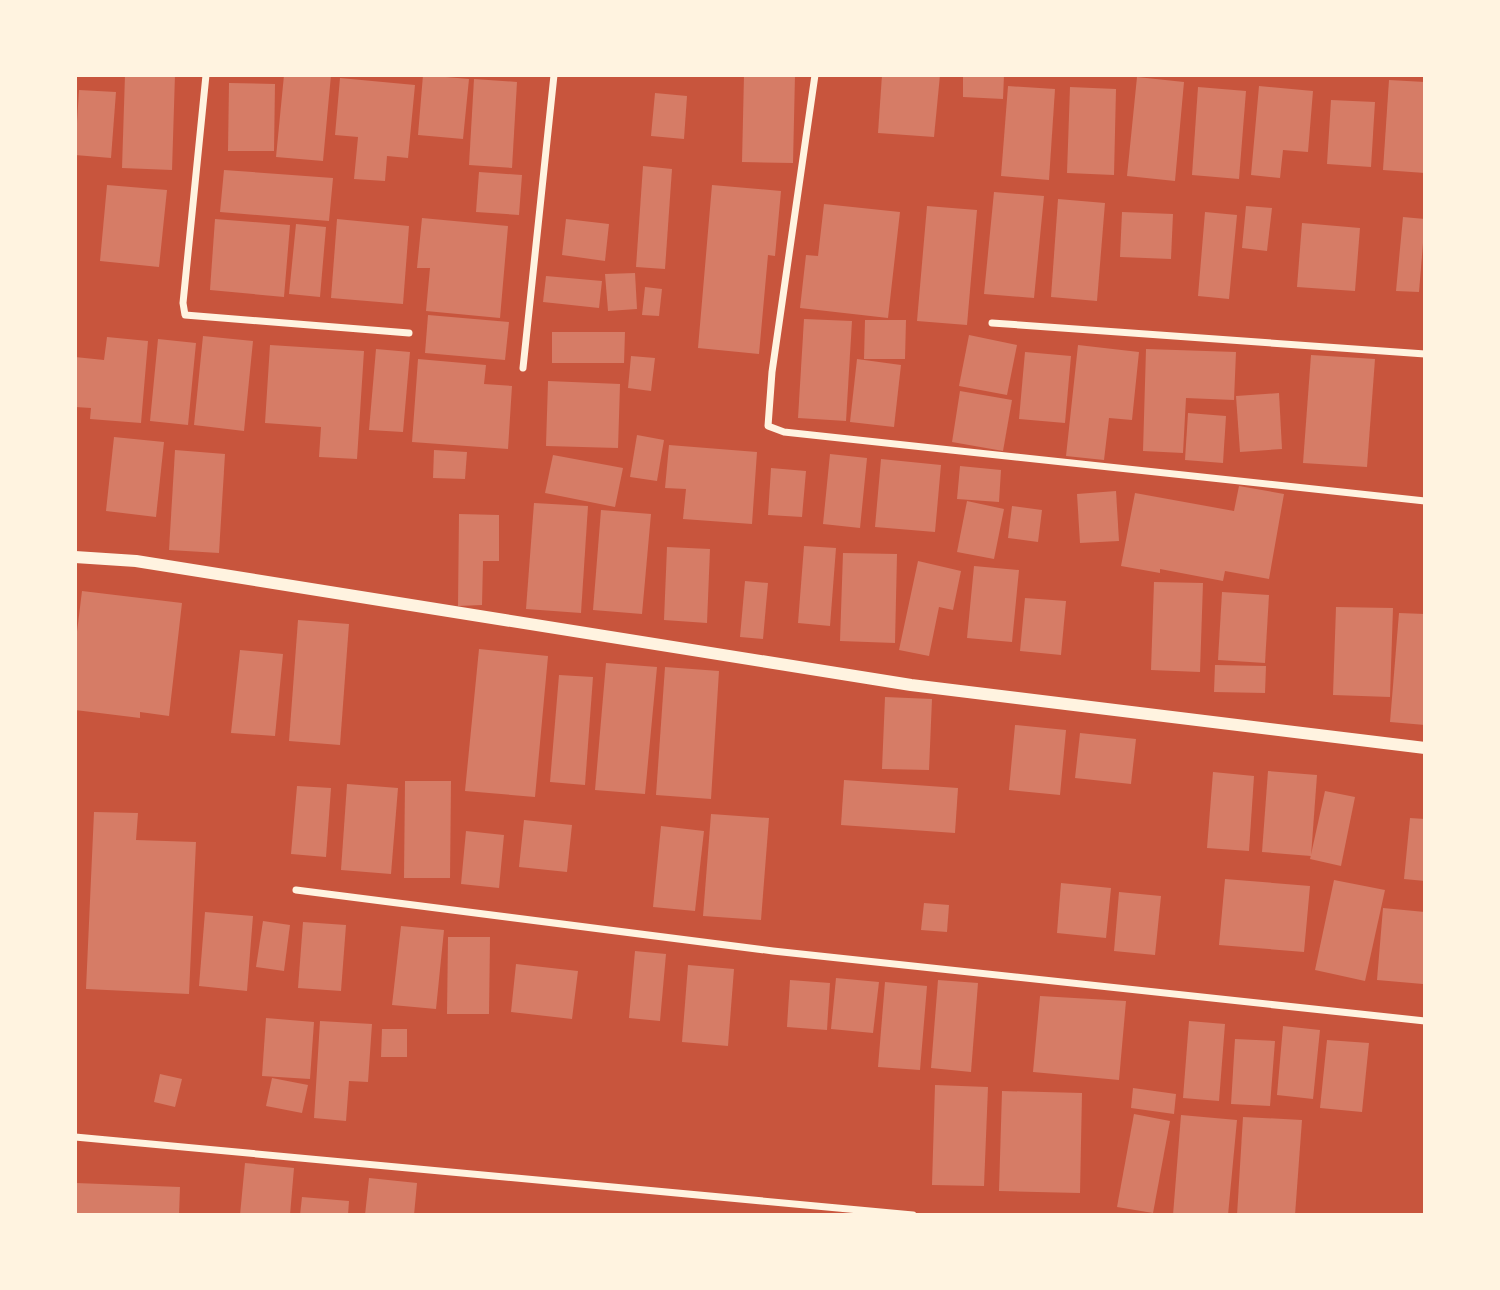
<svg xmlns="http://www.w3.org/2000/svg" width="1500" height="1290" font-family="'Varela Round',sans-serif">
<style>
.building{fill:#d67c66}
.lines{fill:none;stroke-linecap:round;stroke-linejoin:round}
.minor{stroke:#fff3e0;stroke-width:7}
.tertiary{stroke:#fff3e0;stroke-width:12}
</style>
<rect width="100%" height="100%" fill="#c8553d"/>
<g class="building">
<path d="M125 75H175L172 170 122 168Z"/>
<path d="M284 75H331L323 161 276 157Z"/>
<path d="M423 75 469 79 463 139 418 135Z"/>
<path d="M744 75H795L793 163 742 162Z"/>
<path d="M882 75H940L934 137 878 133Z"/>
<path d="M963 75H1004L1003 99 963 97Z"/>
<path d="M1137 77 1184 82 1175 181 1127 176Z"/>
<path d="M340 78 415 85 408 158 387 156 385 181 354 179 358 137 335 135Z"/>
<path d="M474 79 517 82 512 168 469 165Z"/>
<path d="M1389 80 1425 82V173L1383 170Z"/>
<path d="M229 83 275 84 274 151H228Z"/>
<path d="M1008 86 1055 89 1049 180 1001 176Z"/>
<path d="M1259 86 1313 91 1308 152 1283 150 1280 178 1251 175Z"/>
<path d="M1070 87 1116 89 1114 175 1067 173Z"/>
<path d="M1198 87 1246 91 1239 179 1192 175Z"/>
<path d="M79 90 116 92 111 158 75 155Z"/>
<path d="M655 93 687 96 684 139 651 136Z"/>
<path d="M1331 100 1375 102 1371 167 1327 164Z"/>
<path d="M643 166 672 169 665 269 636 267Z"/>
<path d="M224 170 333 178 329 221 220 212Z"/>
<path d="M479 172 522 175 519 215 476 212Z"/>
<path d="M107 185 167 190 159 267 100 261Z"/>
<path d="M712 185 781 191 775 256 768 255 759 354 698 348Z"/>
<path d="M994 192 1044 196 1034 298 984 294Z"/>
<path d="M1058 199 1105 203 1097 301 1051 297Z"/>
<path d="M824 204 900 212 888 318 800 308 806 255 818 256Z"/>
<path d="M927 206 977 210 967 325 917 321Z"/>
<path d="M1246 206 1272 208 1267 251 1242 248Z"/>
<path d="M1122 212 1173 214 1171 259 1120 257Z"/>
<path d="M1205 212 1237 215 1229 299 1198 296Z"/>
<path d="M1403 217 1425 219 1419 292 1396 291Z"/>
<path d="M422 218 508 226 500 318 426 311 430 268H417Z"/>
<path d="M215 219 290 225 284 297 210 290Z"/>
<path d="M337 219 409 226 403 304 331 298Z"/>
<path d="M566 219 609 224 605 261 562 255Z"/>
<path d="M1302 223 1360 228 1355 291 1297 287Z"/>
<path d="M296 224 326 227 320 297 289 294Z"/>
<path d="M635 273 637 309 608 311 605 274Z"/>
<path d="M546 276 602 281 599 308 543 302Z"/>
<path d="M645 287 662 289 659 316 642 315Z"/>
<path d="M428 315 509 322 505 360 425 353Z"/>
<path d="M804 319 852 321 846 421 798 418Z"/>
<path d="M865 320H906L905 359H864Z"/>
<path d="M552 332H625L624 363H552Z"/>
<path d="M969 335 1017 345 1007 395 959 386Z"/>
<path d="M203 336 253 341 244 431 194 425Z"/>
<path d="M107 337 148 341 141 423 90 419 91 408 75 407V357L104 360Z"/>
<path d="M158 339 196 343 188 425 150 421Z"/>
<path d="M270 345 364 351 357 459 319 457 321 427 265 423Z"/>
<path d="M1078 345 1139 352 1132 420 1109 418 1104 460 1066 456Z"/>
<path d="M376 349 410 352 403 432 369 430Z"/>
<path d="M1146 349 1236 352 1234 400 1186 398 1183 453 1143 451Z"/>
<path d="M1025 352 1071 356 1065 423 1019 419Z"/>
<path d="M1311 355 1375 359 1367 467 1303 463Z"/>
<path d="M631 356 655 358 651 391 628 388Z"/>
<path d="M418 359 486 365 484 384 512 386 508 449 412 442Z"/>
<path d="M857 359 901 365 894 427 850 422Z"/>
<path d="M548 381 620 384 618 448 546 446Z"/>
<path d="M960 391 1012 400 1003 451 952 442Z"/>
<path d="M1279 393 1282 449 1240 452 1236 396Z"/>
<path d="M1188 413 1226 416 1223 463 1185 460Z"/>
<path d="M637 435 664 440 657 481 630 477Z"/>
<path d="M114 437 164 442 156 517 106 511Z"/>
<path d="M669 445 757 452 752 524 683 519 686 489 665 488Z"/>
<path d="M175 450 225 454 219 553 169 550Z"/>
<path d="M434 450 467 452 465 479 433 478Z"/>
<path d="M830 454 867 458 860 528 823 524Z"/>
<path d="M553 455 623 468 615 507 545 493Z"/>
<path d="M881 459 941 465 935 532 875 527Z"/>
<path d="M960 466 1001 470 999 502 957 499Z"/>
<path d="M771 468 806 471 802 517 768 515Z"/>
<path d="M1239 486 1284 494 1269 579 1225 571 1223 581 1160 569V573L1121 566 1135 493 1234 511Z"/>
<path d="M1116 491 1119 541 1080 543 1077 494Z"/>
<path d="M967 501 1004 509 994 559 957 552Z"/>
<path d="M534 503 588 506 581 613 526 609Z"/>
<path d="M1012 506 1042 510 1038 542 1008 538Z"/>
<path d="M601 510 651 514 642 614 593 610Z"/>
<path d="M459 514 499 515V561H483L482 605 458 606Z"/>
<path d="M804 546 836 548 830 626 798 623Z"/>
<path d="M667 547 710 549 707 623 664 620Z"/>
<path d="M843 553 897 554 895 643 840 641Z"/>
<path d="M918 561 961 571 953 610 939 607 929 656 899 650Z"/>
<path d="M974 566 1019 570 1012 642 967 638Z"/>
<path d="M745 581 768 583 763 639 740 637Z"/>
<path d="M1154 582 1203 583 1200 672 1151 670Z"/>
<path d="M82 591 182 603 169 716 140 712V718L75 710V648Z"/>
<path d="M1222 592 1269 595 1265 663 1218 660Z"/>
<path d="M1025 598 1066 601 1061 655 1020 651Z"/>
<path d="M1336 607 1393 608 1390 697 1333 695Z"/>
<path d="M1399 613 1425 614V725L1390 722Z"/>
<path d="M298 620 349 624 340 745 289 741Z"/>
<path d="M479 649 548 656 535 797 465 791Z"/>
<path d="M240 650 283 654 275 736 231 733Z"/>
<path d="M606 663 657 667 645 794 595 790Z"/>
<path d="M1215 665 1266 666 1265 693 1214 692Z"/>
<path d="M665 667 719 671 711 799 656 795Z"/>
<path d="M559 675 593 677 585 785 550 782Z"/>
<path d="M885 697 932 699 929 770 882 769Z"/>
<path d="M1015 725 1066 730 1060 795 1009 790Z"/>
<path d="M1080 733 1136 739 1131 784 1075 778Z"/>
<path d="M1268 771 1317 775 1311 856 1262 852Z"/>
<path d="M1213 772 1254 776 1249 851 1207 848Z"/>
<path d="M844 780 958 788 955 833 841 825Z"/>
<path d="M405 781H451L450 878H404Z"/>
<path d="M347 784 398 788 391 874 341 870Z"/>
<path d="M297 786 331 788 326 857 291 854Z"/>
<path d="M1325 791 1355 797 1341 866 1310 859Z"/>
<path d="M94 812 138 813 136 840 196 842 189 994 86 989Z"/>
<path d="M711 814 769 818 761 920 703 916Z"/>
<path d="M1410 818 1425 819V881L1404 879Z"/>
<path d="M524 820 572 825 567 872 519 867Z"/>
<path d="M661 826 704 831 695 911 653 907Z"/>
<path d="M466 831 504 835 499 888 461 884Z"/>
<path d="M1225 879 1310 886 1304 952 1219 945Z"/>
<path d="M1334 880 1385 890 1365 981 1315 970Z"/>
<path d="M1061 883 1111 888 1106 938 1057 933Z"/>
<path d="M1119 892 1161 896 1155 955 1114 951Z"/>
<path d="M924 903 949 905 947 932 921 930Z"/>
<path d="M1383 908 1425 912 1423 984 1377 980Z"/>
<path d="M205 912 253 916 247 991 199 986Z"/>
<path d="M263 921 290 925 284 971 256 967Z"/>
<path d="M303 922 346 925 341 991 298 988Z"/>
<path d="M401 926 444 930 436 1009 392 1005Z"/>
<path d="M448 937H490L489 1014H447Z"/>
<path d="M635 951 666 954 660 1021 629 1018Z"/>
<path d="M516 964 578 971 572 1019 511 1012Z"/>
<path d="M688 965 734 969 728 1046 682 1042Z"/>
<path d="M836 978 879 982 873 1033 831 1029Z"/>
<path d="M790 980 830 983 827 1030 787 1027Z"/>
<path d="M938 980 978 983 971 1072 931 1068Z"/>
<path d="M885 982 927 986 920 1070 878 1067Z"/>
<path d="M1040 996 1126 1001 1119 1080 1033 1072Z"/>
<path d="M266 1018 314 1022 310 1079 262 1076Z"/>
<path d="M320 1021 372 1024 368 1082 349 1081 346 1121 314 1118Z"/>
<path d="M1189 1021 1225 1024 1219 1101 1183 1098Z"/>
<path d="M1283 1026 1320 1030 1313 1099 1277 1095Z"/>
<path d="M382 1029H407V1057H381Z"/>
<path d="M1235 1039 1275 1041 1270 1106 1231 1104Z"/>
<path d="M1327 1040 1369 1043 1362 1112 1320 1108Z"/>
<path d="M160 1074 182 1079 175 1107 154 1102Z"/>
<path d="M272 1078 308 1085 302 1113 266 1106Z"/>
<path d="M935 1085 988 1087 984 1186 932 1185Z"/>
<path d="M1133 1088 1176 1094 1174 1114 1131 1108Z"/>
<path d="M1002 1091 1082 1093 1080 1193 999 1191Z"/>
<path d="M1134 1114 1170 1121 1153 1213 1117 1207Z"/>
<path d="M1181 1115 1237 1120 1228 1215H1173Z"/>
<path d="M1243 1117 1302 1120 1295 1215H1237Z"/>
<path d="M245 1163 294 1168 290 1215H240Z"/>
<path d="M369 1178 417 1183 414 1215H365Z"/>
<path d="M76 1183 180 1187 179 1215H75Z"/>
<path d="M302 1197 349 1201 348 1215H300Z"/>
</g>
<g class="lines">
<g class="minor">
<path d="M206 75 183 303 185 315 409 333"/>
<path d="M815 75 772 372 768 426 784 432 1425 501"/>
<path d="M992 323 1425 354"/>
<path d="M523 368 554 75"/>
<path d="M296 890 773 951 1425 1021"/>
<path d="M75 1137 913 1215"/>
</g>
<path class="tertiary" d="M75 557 136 561 911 685 1425 748"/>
</g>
<rect width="1500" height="1290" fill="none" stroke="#fff3e0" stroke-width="154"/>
</svg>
